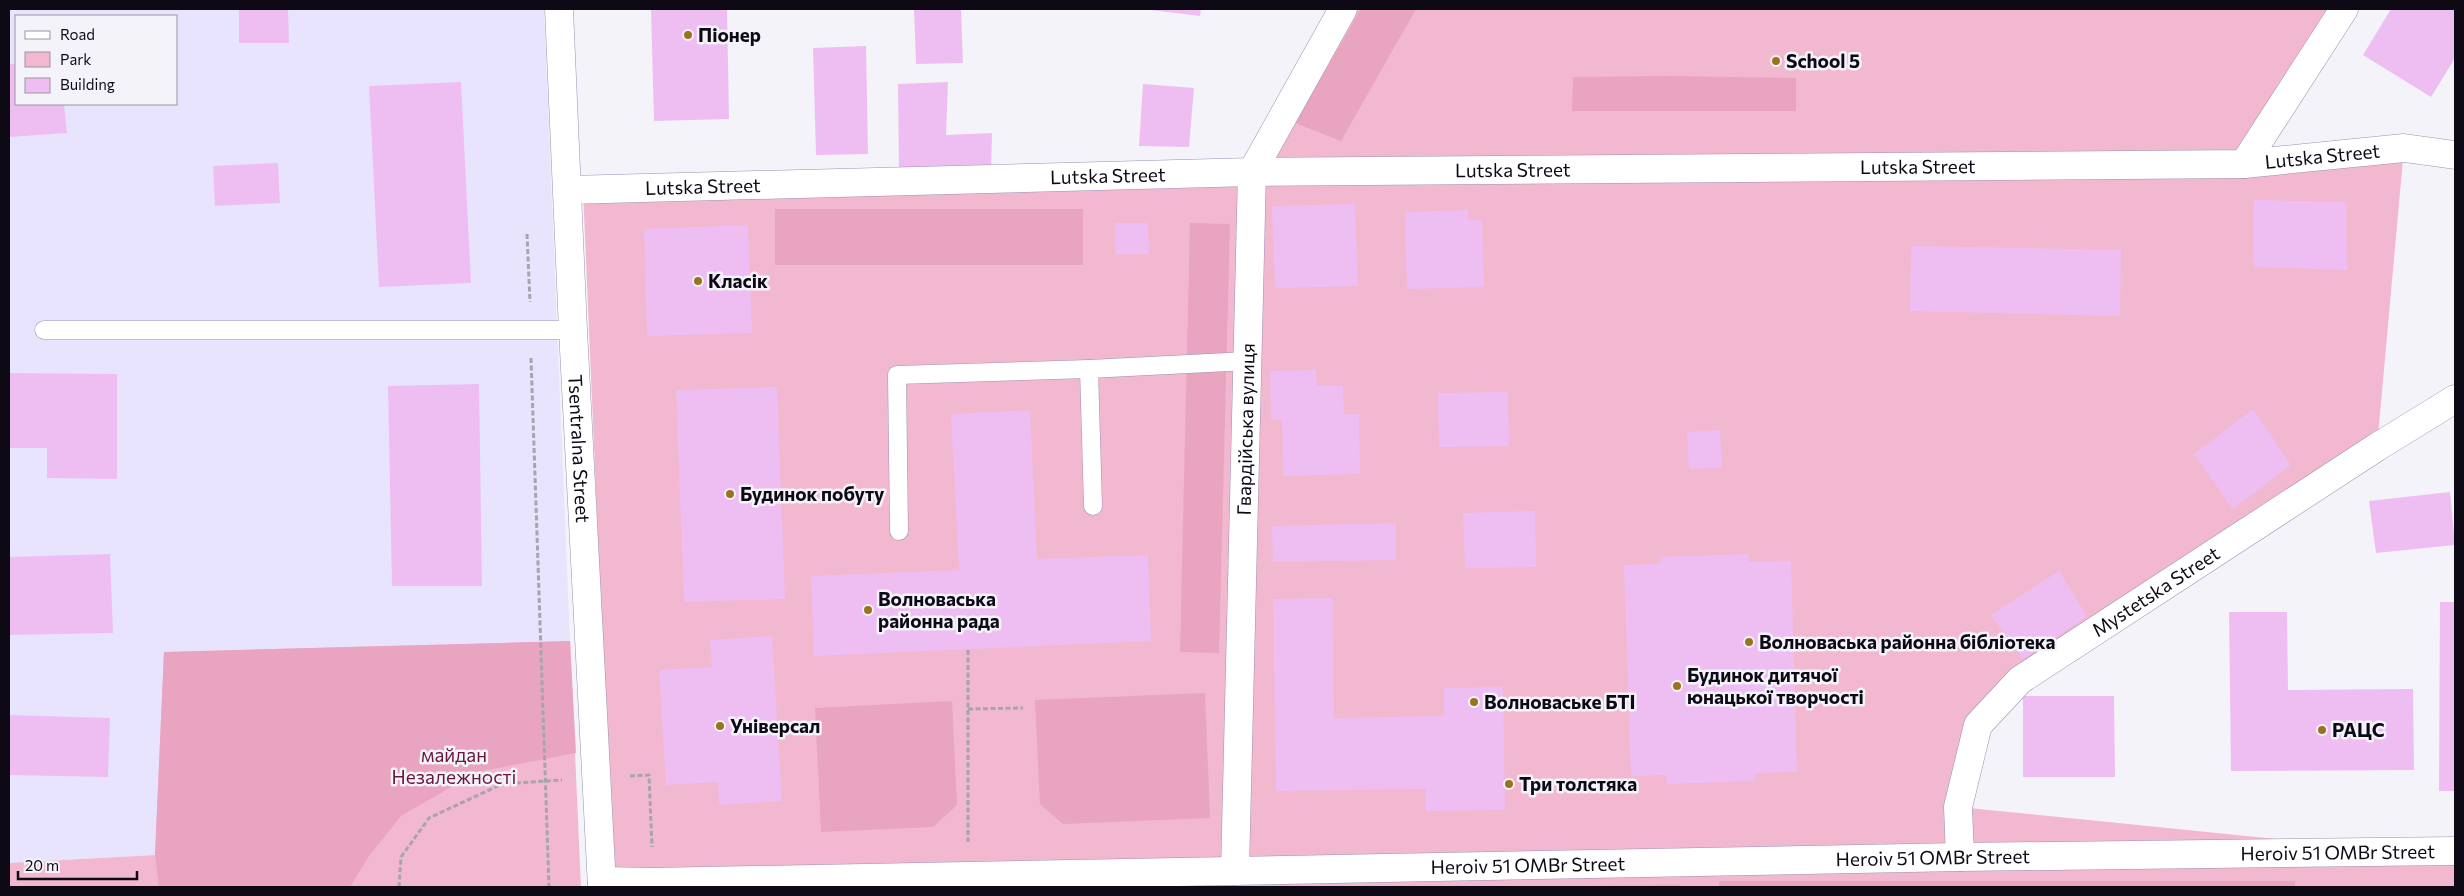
<svg xmlns="http://www.w3.org/2000/svg" width="2464" height="896" font-family="Commissioner,sans-serif">
<style>
.built{fill:#e9e4fd;fill-rule:evenodd}
.green{fill:#f2b8cf}
.forest{fill:#e9a4c0}
.building{fill:#eebef3}
.lines{fill:none;stroke-linecap:round;stroke-linejoin:round}
.service-casing{stroke:#9992b3;stroke-width:19}
.minor-casing{stroke:#9992b3;stroke-width:29}
.secondary-casing{stroke:#9992b3;stroke-width:29}
.path{stroke:#a6a5ad;stroke-width:3;stroke-dasharray:5 2.5;stroke-linecap:butt}
.service{stroke:#fff;stroke-width:18}
.minor{stroke:#fff;stroke-width:28}
.secondary{stroke:#fff;stroke-width:28}
.poi-dot{fill:#9a731f;stroke:#f4f3fa;stroke-width:2}
.labels{text-anchor:middle;stroke-width:5;stroke-linejoin:round;paint-order:stroke}
.poi-label{font-size:19px;font-weight:bold;fill:#0d0a16;stroke:#f4f3fa;text-anchor:start}
.street-label{font-size:19px;fill:#0d0a16;stroke:#f4f3fa}
.park-label{font-size:19px;fill:#671841;stroke:#f4f3fa}
</style>
<rect width="100%" height="100%" fill="#f4f3fa"/>
<path class="built" d="M9 9H544L570 641 165 652 155 855 9 863ZM16 16H176V104H16Z"/>
<g class="green">
<path d="M1343 9H2344L2245 164 2404 148 2377 447 1978 725 1959 807 2455 857V887H613L583 190 1252 172Z"/>
<path d="M570 641 581 887H9V863L155 855 164 652Z"/>
</g>
<g class="forest">
<path d="M1361 9H1416L1341 141 1295 123Z"/>
<path d="M1671 76 1796 78V111H1572L1573 77Z"/>
<rect x="775" y="209" width="308" height="56"/>
<path d="M1190 223 1230 224 1219 653 1180 652Z"/>
<path d="M570 641 576 753 477 772 401 816 369 856 350 887H159L155 855 164 652Z"/>
<path d="M1205 693 1210 818 1063 824 1040 804 1035 700Z"/>
<path d="M952 701 957 805 933 827 821 832 815 708Z"/>
<rect x="1719" y="881" width="576" height="6"/>
<path d="M1679 885V887H1494Z"/>
</g>
<g class="building">
<path d="M239 9H288L289 43H239Z"/>
<path d="M651 9H727L729 119 654 121Z"/>
<path d="M914 9H961L963 63 916 64Z"/>
<path d="M1143 9H1201L1200 16Z"/>
<path d="M2391 9H2455V58L2431 97 2363 55Z"/>
<path d="M866 46 868 154 816 155 813 48Z"/>
<path d="M9 64H16V104H64L67 133 9 137Z"/>
<path d="M461 82 471 283 379 287 369 86Z"/>
<path d="M948 82 946 135 992 133 991 172H899L898 84Z"/>
<path d="M1143 84 1194 88 1189 147 1139 146Z"/>
<path d="M278 163 280 203 215 206 213 166Z"/>
<path d="M2254 200 2346 202 2347 270 2253 267Z"/>
<path d="M1355 204 1358 286 1275 288 1272 206Z"/>
<path d="M1468 210V220H1482L1484 287 1407 289 1405 212Z"/>
<path d="M1115 223H1148L1149 254H1115Z"/>
<path d="M748 225 752 333 647 336 644 229Z"/>
<path d="M1911 246 2121 250 2120 316 1910 311Z"/>
<path d="M1316 370 1317 386H1343L1344 414H1359L1360 474 1283 476 1282 420H1271L1270 371Z"/>
<path d="M9 373 117 374V479L47 478V448H9Z"/>
<path d="M479 384 482 586H392L388 386Z"/>
<path d="M777 387 785 599 684 602 676 390Z"/>
<path d="M1508 392 1509 446 1439 447 1438 393Z"/>
<path d="M2253 409 2291 465 2233 509 2194 454Z"/>
<path d="M1030 410 1037 559 1148 555 1151 641 814 656 811 576 959 570 951 414Z"/>
<path d="M1720 430 1722 468 1689 469 1687 432Z"/>
<path d="M2450 492 2455 545 2376 553 2369 501Z"/>
<path d="M1535 511 1536 567 1465 568 1463 513Z"/>
<path d="M1396 523V560L1273 562 1272 526Z"/>
<path d="M110 554 113 633 9 635V557Z"/>
<path d="M1749 554V562L1791 561 1797 772 1755 773V781L1667 784 1666 775 1631 776 1624 565 1660 564V557Z"/>
<path d="M2059 571 2087 616 2023 659 1991 615Z"/>
<path d="M1333 598 1334 718 1444 716V688L1503 687 1505 810 1426 811V789L1276 791 1273 599Z"/>
<path d="M2440 602H2455V791H2439Z"/>
<path d="M2229 612H2287L2288 690 2413 689 2414 770 2231 771Z"/>
<path d="M772 636 782 801 719 805 718 782 666 785 659 670 712 667 710 640Z"/>
<path d="M2023 696H2114L2115 777H2023Z"/>
<path d="M9 715 110 718 108 777 9 775Z"/>
</g>
<g class="lines">
<g class="service-casing">
<g id="service">
<path d="M44 330H573"/>
<path d="M1093 506 1089 369 1248 361"/>
<path d="M899 531 897 375 1089 369"/>
</g>
</g>
<g class="minor-casing">
<g id="minor">
<path d="M2244 164 2344 9"/>
<path id="s1" d="M569 190 1252 172 2244 164 2404 148 2455 155"/>
<path id="s2" d="M1960 857 1958 807 1978 725 2020 680 2377 447 2455 399"/>
<path id="s3" d="M1235 871 1252 172 1343 9"/>
<path id="s4" d="M602 881 653 882 1960 857 2455 851"/>
</g>
</g>
<g class="secondary-casing">
<g id="secondary">
<path id="s5" d="M559 9 573 330 602 887"/>
</g>
</g>
<g class="path">
<path d="M527 234 530 302"/>
<path d="M531 358 549 887"/>
<path d="M968 650V842"/>
<path d="M968 709 1023 708"/>
<path d="M630 776 649 775 652 847"/>
<path d="M399 887 401 857 429 818 502 784 562 780"/>
</g>
<use href="#service" class="service"/>
<use href="#minor" class="minor"/>
<use href="#secondary" class="secondary"/>
</g>
<g class="poi-dot">
<circle cx="688" cy="35" r="5"/>
<circle cx="1776" cy="61" r="5"/>
<circle cx="698" cy="281" r="5"/>
<circle cx="730" cy="494" r="5"/>
<circle cx="868" cy="610" r="5"/>
<circle cx="1749" cy="642" r="5"/>
<circle cx="1677" cy="686" r="5"/>
<circle cx="1474" cy="702" r="5"/>
<circle cx="720" cy="726" r="5"/>
<circle cx="2322" cy="730" r="5"/>
<circle cx="1509" cy="784" r="5"/>
</g>
<g class="labels">
<g class="poi-label">
<text x="698" y="42">Піонер</text>
<text x="1786" y="68">School 5</text>
<text x="708" y="288">Класік</text>
<text x="740" y="501">Будинок побуту</text>
<text x="878" y="606">Волноваська<tspan x="878" dy="22">районна рада</tspan></text>
<text x="1759" y="649">Волноваська районна бібліотека</text>
<text x="1687" y="682">Будинок дитячої<tspan x="1687" dy="22">юнацької творчості</tspan></text>
<text x="1484" y="709">Волноваське БТІ</text>
<text x="730" y="733">Універсал</text>
<text x="2332" y="737">РАЦС</text>
<text x="1519" y="791">Три толстяка</text>
</g>
<g class="street-label">
<text dy="7" stroke="none"><textPath href="#s1" startOffset="1754">Lutska Street</textPath></text>
<text dy="7" stroke="none"><textPath href="#s1" startOffset="1349">Lutska Street</textPath></text>
<text dy="7" stroke="none"><textPath href="#s1" startOffset="944">Lutska Street</textPath></text>
<text dy="7" stroke="none"><textPath href="#s1" startOffset="539">Lutska Street</textPath></text>
<text dy="7" stroke="none"><textPath href="#s1" startOffset="134">Lutska Street</textPath></text>
<text dy="7" stroke="none"><textPath href="#s3" startOffset="442">Гвардійська вулиця</textPath></text>
<text dy="7" stroke="none"><textPath href="#s5" startOffset="440">Tsentralna Street</textPath></text>
<text dy="7" stroke="none"><textPath href="#s2" startOffset="358">Mystetska Street</textPath></text>
<text dy="7" stroke="none"><textPath href="#s4" startOffset="1736">Heroiv 51 OMBr Street</textPath></text>
<text dy="7" stroke="none"><textPath href="#s4" startOffset="1331">Heroiv 51 OMBr Street</textPath></text>
<text dy="7" stroke="none"><textPath href="#s4" startOffset="926">Heroiv 51 OMBr Street</textPath></text>
</g>
<g class="park-label">
<text x="454" y="762">майдан<tspan x="454" dy="22">Незалежності</tspan></text>
</g>
</g>
<rect width="2464" height="896" fill="none" stroke="#0d0a16" stroke-width="20"/>
<rect x="15" y="15" width="162" height="90" fill="#f4f3fa" stroke="#98969f"/>
<rect x="25" y="31" width="25" height="8" fill="#ffffff" stroke="#98969f"/>
<text x="60" y="40" font-size="15" fill="#0d0a16">Road</text>
<rect x="25" y="52" width="25" height="15" fill="#f2b8cf" stroke="#98969f"/>
<text x="60" y="65" font-size="15" fill="#0d0a16">Park</text>
<rect x="25" y="78" width="25" height="15" fill="#eebef3" stroke="#98969f"/>
<text x="60" y="90" font-size="15" fill="#0d0a16">Building</text>
<path d="M18 871v8h119v-8" fill="none" stroke="#0d0a16" stroke-width="2.5"/>
<text x="25" y="871" font-size="15" fill="#0d0a16" stroke="#f4f3fa" stroke-width="4" paint-order="stroke">20 m</text>
</svg>
